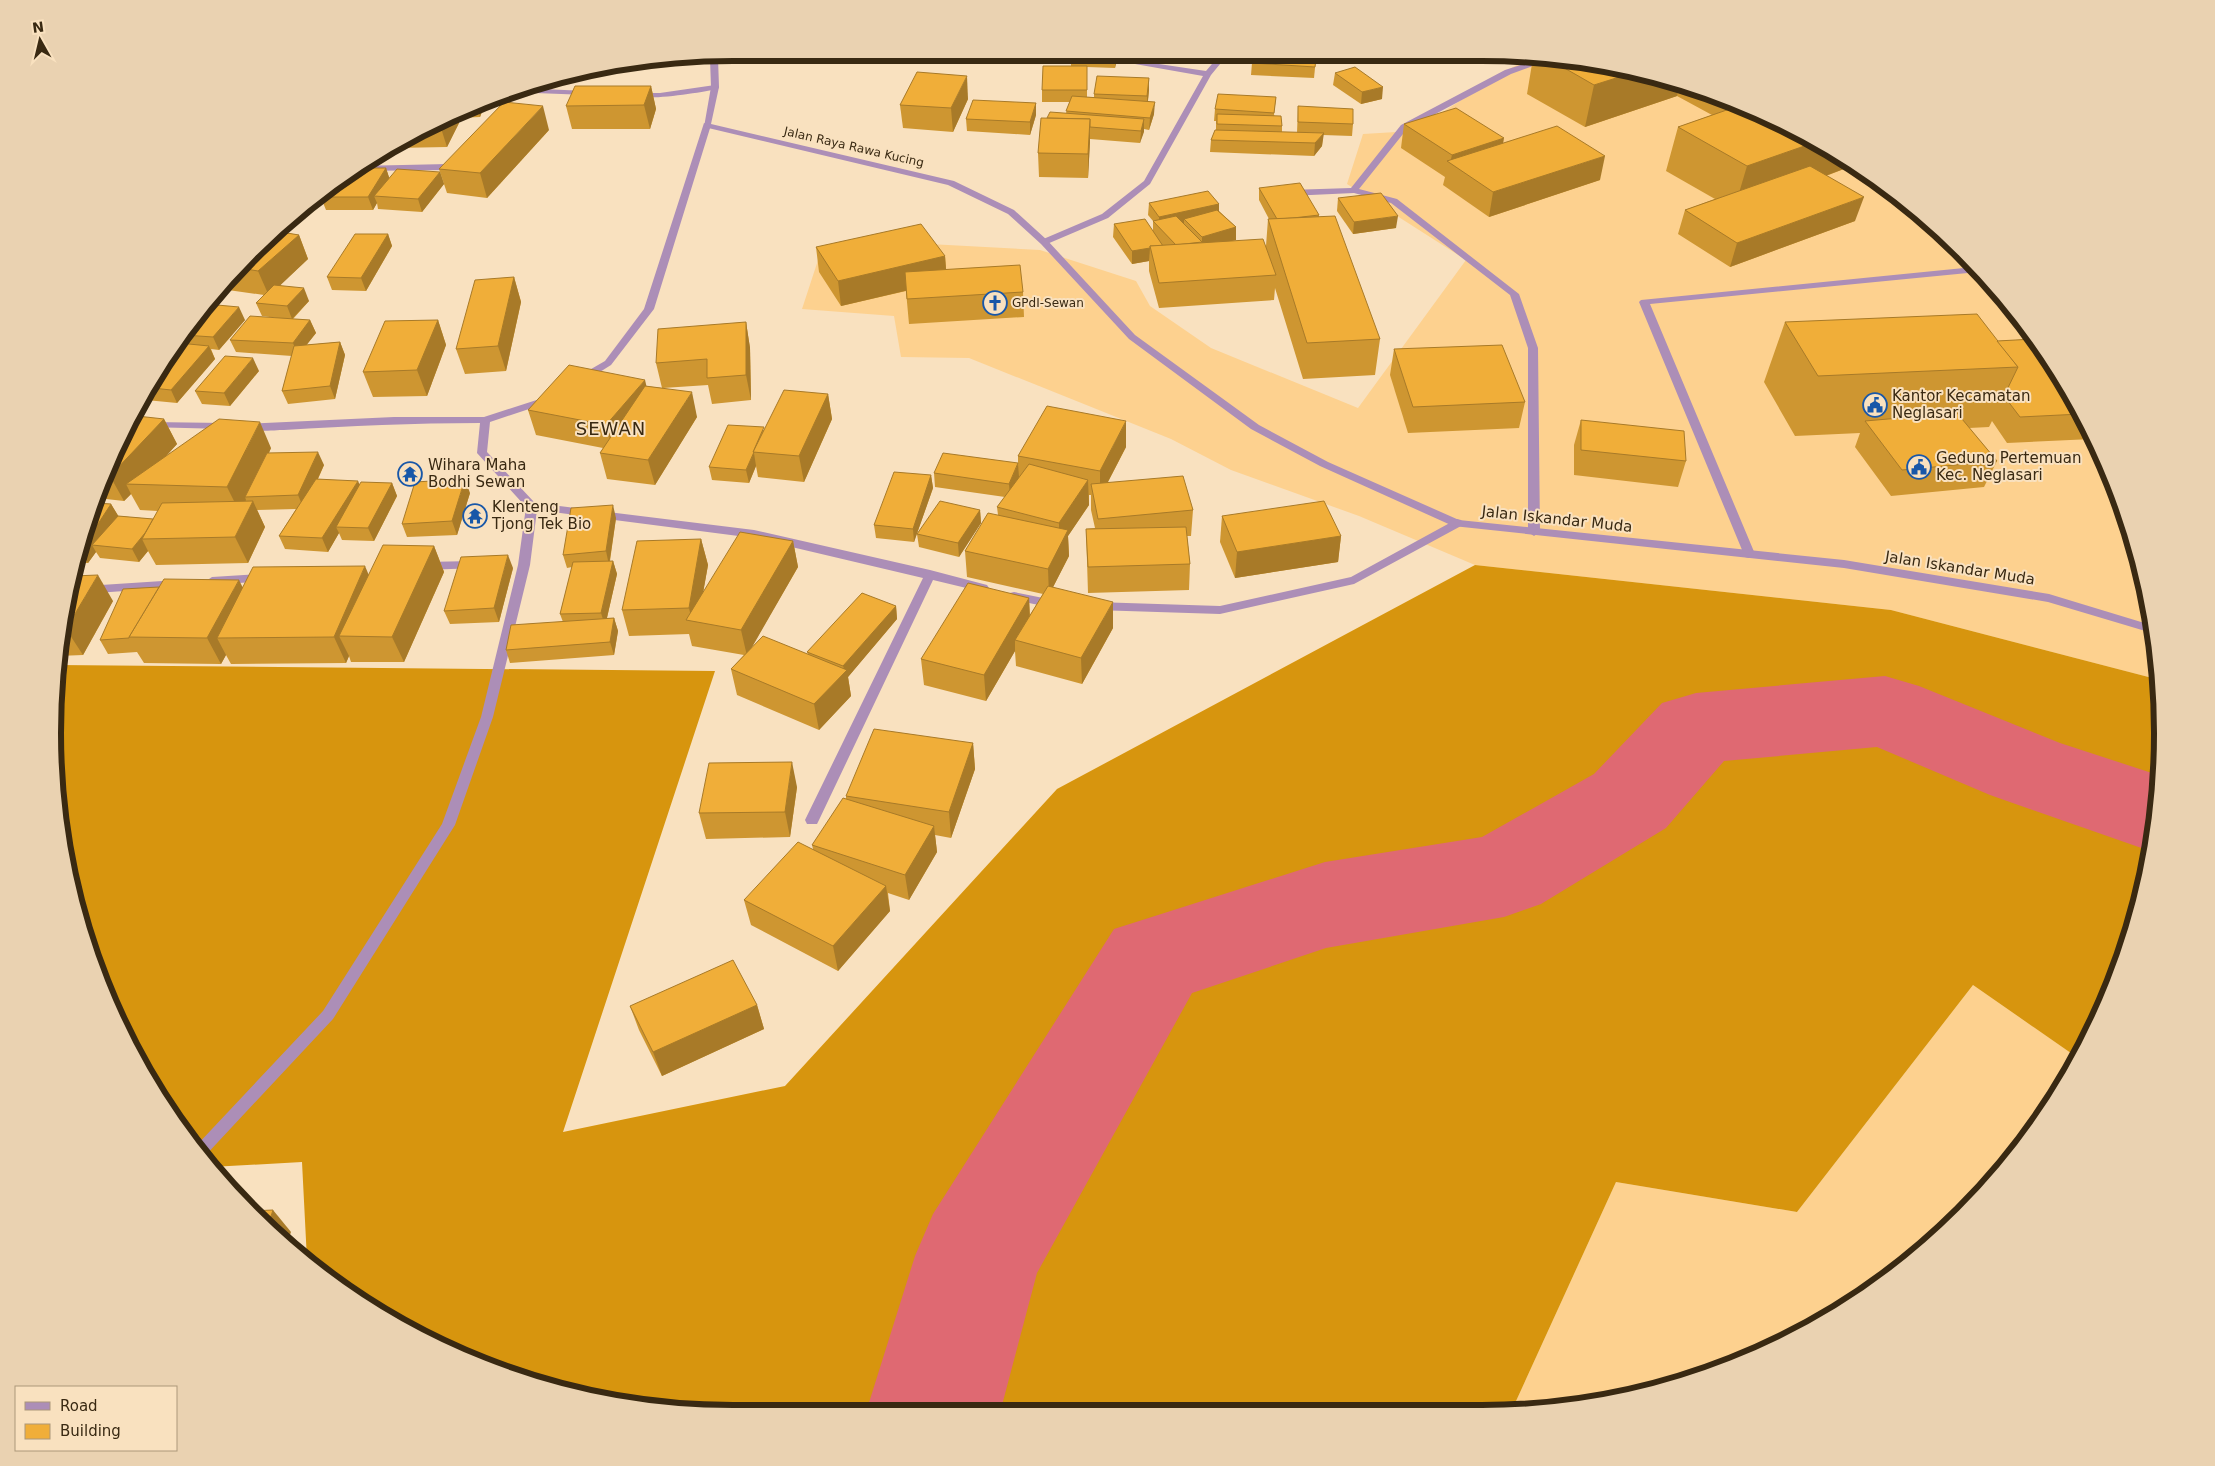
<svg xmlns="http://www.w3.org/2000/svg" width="2215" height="1466" font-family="'DejaVu Sans',sans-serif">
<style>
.built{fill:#fdd18f}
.forest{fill:#d7950e}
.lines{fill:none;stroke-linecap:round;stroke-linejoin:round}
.river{fill:#df6972;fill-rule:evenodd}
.service{fill:#ac8eb7;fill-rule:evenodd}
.minor{fill:#ac8eb7;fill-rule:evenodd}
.tertiary{fill:#ac8eb7;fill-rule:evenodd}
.wall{fill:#ce9631}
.shaded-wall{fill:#a87a28}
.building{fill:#f0ae39;stroke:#a87a28}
.labels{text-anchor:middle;stroke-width:4;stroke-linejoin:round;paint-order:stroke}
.far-street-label{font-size:12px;fill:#392912;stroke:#f9e1bf}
.far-poi-label{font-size:12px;fill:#392912;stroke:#f9e1bf;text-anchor:start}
.poi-label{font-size:15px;fill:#392912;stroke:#f9e1bf;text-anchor:start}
.street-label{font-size:15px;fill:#392912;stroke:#f9e1bf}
.quarter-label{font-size:18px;letter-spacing:1px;fill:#392912;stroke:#f9e1bf}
.rim{fill:none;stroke:#392912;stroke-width:6}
</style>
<rect width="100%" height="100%" fill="#f9e1bf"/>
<g class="built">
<path d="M1532 58H1571L1783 123 1931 222 2022 319 2092 432 2139 557 2160 680 1891 610 1475 565 1359 516 1231 470 1171 439 969 358 901 357 894 316 802 309 822 248 929 244 1040 250 1136 281 1150 306 1211 348 1358 408 1466 260 1347 184 1363 134 1413 131 1513 67Z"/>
<path d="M1973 985 2078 1058 2071 1074 1993 1182 1896 1273 1783 1343 1658 1390 1526 1412H1511L1616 1182 1797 1212Z"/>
</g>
<path class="forest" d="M1475 565 1891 610 2160 680 2161 689 2157 822 2126 952 2078 1058 1973 985 1797 1212 1616 1182 1511 1412 644 1408 557 1390 432 1343 307 1260 302 1162 211 1167 144 1073 104 993 66 866 54 688 57 665 715 671 563 1132 785 1086 1057 789Z"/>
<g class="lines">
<path class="river" d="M1885 676 1919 686 2060 743 2158 775 2157 822 2150 851 1990 795 1877 747 1724 761 1666 828 1541 904 1504 917 1326 948 1192 993 1037 1273 1001 1409H867L915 1256 933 1214 1114 929 1325 862 1482 837 1594 774 1662 703 1696 693Z"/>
<g class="service">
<path d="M1542 58H1555L1511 74 1407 129 1359 189 1397 199 1519 294 1538 348 1540 532 1534 536 1528 532V348L1510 295 1391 203 1354 193 1289 196 1285 193 1289 190 1351 188 1401 125 1505 70Z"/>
<path d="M1974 267 1978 272 1650 304 1755 554 1749 558 1745 557 1639 302 1641 300Z"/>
</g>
<g class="minor">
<path d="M1217 58H1225L1211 75 1150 184 1108 218 1047 244H1041V240L1102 214 1144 181 1203 76 1135 64H1132V60L1206 71Z"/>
<path d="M715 85 719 87 718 89C703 92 645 102 634 95L638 93H660Z"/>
<path d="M517 88 588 91 592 93 588 95 508 92Z"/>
<path d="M704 123 711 125 654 309 611 365 587 380H579V376L605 361 644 309Z"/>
<path d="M456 159 460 162 450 170 350 171 357 166 448 164Z"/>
<path d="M549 396 554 399 553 401 490 422 487 452 535 503 754 530 930 570 987 585 989 588 983 592 933 580 819 820 817 824H807L805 820 923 578 754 538 537 510 530 565 493 717 455 825 333 1019 204 1157 196 1146 323 1011 442 824 481 717 518 565 526 507 477 453 480 423C414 423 350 426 284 430 275 430 246 433 240 427L245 424 394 417H484Z"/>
<path d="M150 422 225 423 230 426 225 429 146 427V423Z"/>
<path d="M1457 519 1461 520 1463 523 1461 526 1354 584 1220 614 1095 610 1089 606 1095 602 1220 606 1351 577Z"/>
<path d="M474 561 478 562 480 565 478 568 424 570 418 566 424 562Z"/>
<path d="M262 574 268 578 266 581 212 585 206 581 212 577Z"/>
<path d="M178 580 182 581 184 584 182 587 67 595 70 587Z"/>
<path d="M1014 592 1053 600 1059 604 1053 608 1010 599 1008 596 1010 593Z"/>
</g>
<path class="tertiary" d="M710 58H718L719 87 711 124 954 181 1014 210 1047 240 1135 335 1259 425 1328 462 1459 520 1844 560 2049 594 2151 625 2152 633 2048 602 1844 568 1453 526 1320 466 1251 429 1129 339 1041 244 1008 214 948 185 704 127 711 87Z"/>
</g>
<g class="wall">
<path d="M1071 58H1117L1115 68 1087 67V97H1094V94L1149 78V90L1148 101 1154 114 1149 130 1144 129 1140 143 1090 139 1088 178 1039 177 1038 153 1047 118 1066 113 1070 102H1042V90L1071 66Z"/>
<path d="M1316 58 1314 78 1251 75 1252 63Z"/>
<path d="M1533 58H1571L1700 89 1783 123 1849 167 1826 176 1855 221 1730 267 1678 234 1685 210 1715 199 1666 171 1678 127 1712 115 1677 96 1585 127 1527 94Z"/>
<path d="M1335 73 1382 99 1361 104 1333 85Z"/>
<path d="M651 86 656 109 650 129H572L566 106Z"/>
<path d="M1276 97 1274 115 1282 126V132L1297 133 1298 106 1353 124 1352 136 1323 135 1322 146 1314 156 1210 152 1211 140 1216 130V121H1214L1215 109Z"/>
<path d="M968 99 953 132 903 128 900 105Z"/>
<path d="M485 103 480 117 458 118 459 123 447 147 395 148Z"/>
<path d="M1036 103V115L1030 135 967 131 966 119Z"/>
<path d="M1404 124 1503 143 1600 180 1489 217 1443 185 1445 177 1401 148Z"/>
<path d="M549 130 487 198 447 193 439 169Z"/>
<path d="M354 168H386L389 178 440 172 444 184 422 212 378 209 377 203 373 210H326L322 200 319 207 302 208Z"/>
<path d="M1259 188 1319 215V217L1380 339 1375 375 1303 379 1275 288 1274 300 1159 308 1149 271V261L1132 264 1113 237 1114 224 1153 230V221L1148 215 1149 203 1219 204V211L1236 227V240L1231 241 1266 246 1268 219H1269L1259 200Z"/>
<path d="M1338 198 1396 228 1353 234 1337 211Z"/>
<path d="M275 231 299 235 308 259 280 285 309 301 293 319 310 320 316 333 306 345 340 342 345 355 335 399 288 404 282 391 292 356 236 352 230 340 277 318 262 316 256 303 264 295 221 289Z"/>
<path d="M388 234 392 246 366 291 332 290 327 277Z"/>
<path d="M816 247 945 256 946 270 1023 292 1024 317 909 324 906 291 841 306 819 272Z"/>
<path d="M514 277 521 302 506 371 465 374 456 349Z"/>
<path d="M2020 316 2022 319 2094 435 2092 439 2007 443 1992 421 1989 427 1969 428 1997 461 1984 487 1891 496 1855 447 1860 433 1795 436 1764 382 1785 322 1997 341 2034 339 2018 319Z"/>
<path d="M193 319 245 320 219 350 211 349 215 359 177 403 146 400Z"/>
<path d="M438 320 446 345 427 396 373 397 363 372Z"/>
<path d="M746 322 750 348 751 400 712 404 708 385 663 388 697 417 655 485 607 479 600 453 603 448 536 435 528 410 646 386 662 388 656 363Z"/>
<path d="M1394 349 1525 402 1519 428 1408 433 1390 375Z"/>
<path d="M259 371 230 406 202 404 195 391Z"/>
<path d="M828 394 832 419 804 482 758 477 756 466 749 483 712 480 709 467 765 429Z"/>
<path d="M164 419 177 444 166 456 271 448 269 453 324 465 318 479 360 485 392 483 397 496 374 541 342 540 339 533 328 552 285 549 279 536 296 509 257 510 265 527 248 563 156 565 148 551 139 562 100 558 96 552 88 563H77L95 503 111 504 118 516 153 519 158 511 140 510 131 494 124 501 97 498 104 473Z"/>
<path d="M1581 420 1686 461 1678 487 1574 475V445Z"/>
<path d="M1126 447 1108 482 1193 510 1191 536H1187L1190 564 1189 590 1088 593 1086 529 1095 528 1091 510V495H1089V505L1068 536 1069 556 1053 587 1113 628 1082 684 1016 666 1015 651 986 701 924 685 921 659 1029 598 1030 615 1043 594 967 577 965 551 998 515 997 507 1005 497 935 487 934 473 1018 463V456Z"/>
<path d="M931 475 933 488 914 542 876 538 874 525Z"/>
<path d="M470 493 457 535 407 537 402 524Z"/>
<path d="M980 510 981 523 959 557 919 547 917 534Z"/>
<path d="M1222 516 1341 536 1338 562 1235 578 1220 542Z"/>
<path d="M616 518 610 561H613L617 574 607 618H614L618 631 614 655 510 663 506 650 563 622 560 614 572 567 567 568 563 555Z"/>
<path d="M701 539 708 565 703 592 793 541 798 567 751 648 808 654 807 652 896 606 897 619 848 677 851 696 819 730 737 695 731 669 744 655 692 646 689 634 629 636 622 610Z"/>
<path d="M434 546 444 572 404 662H351L349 656 346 663 231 664 226 655 221 664 144 663 137 652 108 654 100 640 243 587 369 575Z"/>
<path d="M513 568 499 622 450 624 444 611Z"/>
<path d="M66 600 113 601 83 655 58 656Z"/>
<path d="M973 743 975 769 951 838 935 835 937 852 909 900 888 893 890 911 838 971 751 925 744 900 813 849 812 845 846 799V796Z"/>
<path d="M797 787 790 837 706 839 699 813Z"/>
<path d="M757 1005 764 1029 662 1076 639 1030 630 1006Z"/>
</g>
<g class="shaded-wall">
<path d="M1115 58H1117L1115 68Z"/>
<path d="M1632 73 1680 84 1677 96 1585 127 1594 85Z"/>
<path d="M967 76 968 99 953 132 951 108Z"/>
<path d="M1149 78V90L1147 108V96Z"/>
<path d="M651 86 656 109 650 129 644 105Z"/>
<path d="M1383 87 1382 99 1361 104 1362 92Z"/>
<path d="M1155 102 1154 114 1149 130 1150 118Z"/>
<path d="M485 103 480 117 477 107Z"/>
<path d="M1036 103V115L1030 135V122Z"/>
<path d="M543 106 549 130 487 198 480 173Z"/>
<path d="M457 117 459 123 447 147 440 125Z"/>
<path d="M1090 119V142L1088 178V154Z"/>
<path d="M1144 119V132L1140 143 1141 131Z"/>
<path d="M1324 133 1322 146 1314 156 1315 143Z"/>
<path d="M1504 138 1500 162 1450 163 1452 155Z"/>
<path d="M1813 143 1849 167 1734 210 1747 166Z"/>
<path d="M1605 156 1600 180 1489 217 1493 192Z"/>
<path d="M386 168 390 180 374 196 377 203 373 210 368 197Z"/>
<path d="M440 172 444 184 422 212 418 199Z"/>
<path d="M327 189 321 197 322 200 319 207 316 197Z"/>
<path d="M1864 197 1855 221 1730 267 1737 243Z"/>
<path d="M1219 204V217L1184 219V224L1159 228V217Z"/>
<path d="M1398 216 1396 228 1353 234 1354 222Z"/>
<path d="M1236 227V240L1202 249V237Z"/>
<path d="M388 234 392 246 366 291 361 278Z"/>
<path d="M299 235 308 259 269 296 258 271Z"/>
<path d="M1150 248 1149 261 1132 264V251Z"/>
<path d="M945 256 947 281 841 306 838 281Z"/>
<path d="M514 277 521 302 506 371 498 346Z"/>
<path d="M304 288 309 301 292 319 287 306Z"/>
<path d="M239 307 245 320 219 350 213 337Z"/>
<path d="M310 320 316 333 298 356 293 343Z"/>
<path d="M438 320 446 345 427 396 417 370Z"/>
<path d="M746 322 750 348 751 400 746 375Z"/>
<path d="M340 342 345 355 335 399 330 386Z"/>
<path d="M209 346 215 359 177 403 171 390Z"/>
<path d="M253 358 259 371 230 406 224 393Z"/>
<path d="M645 380 651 405 613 450 606 425Z"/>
<path d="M692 392 697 417 655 485 648 460Z"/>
<path d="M828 394 832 419 804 482 799 456Z"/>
<path d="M164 419 177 444 140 485 126 484 131 494 124 501 110 476Z"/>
<path d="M1126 421V447L1100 497V471Z"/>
<path d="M260 422 271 448 248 497H245L246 500 240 513 227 487Z"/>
<path d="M318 452 324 465 304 509 298 495Z"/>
<path d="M754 453 756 466 749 483 746 470Z"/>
<path d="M1018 464 1019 477 1010 497 1009 484Z"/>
<path d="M931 475 933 488 914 542 913 529Z"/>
<path d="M465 479 470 493 457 535 452 521Z"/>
<path d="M1088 480 1089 505 1068 536 1069 556 1049 595 1048 569 1059 547V523Z"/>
<path d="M358 481 364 494 336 527 339 533 328 552 322 538Z"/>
<path d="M392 483 397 496 374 541 368 528Z"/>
<path d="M253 501 265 527 248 563 235 537Z"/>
<path d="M111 504 119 517 92 545 96 552 88 563 81 550Z"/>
<path d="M613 505 616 518 609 565 606 551Z"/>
<path d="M980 510 981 523 959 557 958 543Z"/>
<path d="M156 520 142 539 148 551 139 562 132 549Z"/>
<path d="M1341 536 1338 562 1235 578 1237 552Z"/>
<path d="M701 539 708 565 698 622 692 621 689 608Z"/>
<path d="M793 541 798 567 747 656 741 630Z"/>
<path d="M434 546 444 572 404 662 392 637Z"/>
<path d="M508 555 513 568 499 622 494 608Z"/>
<path d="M613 561 617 574 605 626 601 613Z"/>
<path d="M365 566 376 592 339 636 349 656 346 663 334 637Z"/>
<path d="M98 575 113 601 83 655 66 629Z"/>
<path d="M239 580 252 606 217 638 226 655 221 664 207 638Z"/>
<path d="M1029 598 1030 624 1015 640V651L986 701 984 675Z"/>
<path d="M1113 602V628L1082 684 1081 658Z"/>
<path d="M896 606 897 619 848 677 851 696 819 730 814 704 845 672 843 666Z"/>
<path d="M614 618 618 631 614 655 610 642Z"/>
<path d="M973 743 975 769 951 838 949 812Z"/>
<path d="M792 762 797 787 790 837 785 812Z"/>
<path d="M934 826 937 852 909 900 905 875Z"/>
<path d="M886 886 890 911 838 971 833 946Z"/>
<path d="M757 1005 764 1029 662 1076 653 1052Z"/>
<path d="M273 1210 291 1232 286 1246 267 1228Z"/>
</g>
<g class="building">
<path d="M1252 58H1316L1315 67 1252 63Z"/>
<path d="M1547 58H1571L1632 73 1594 85Z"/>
<path d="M1043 66H1087V90H1042Z"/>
<path d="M1355 67 1383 87 1362 92 1335 73Z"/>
<path d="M917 72 967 76 951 108 900 105Z"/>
<path d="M1097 76 1149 78 1147 96 1094 94Z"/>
<path d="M575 86H651L644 105 566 106Z"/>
<path d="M1218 94 1276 97 1274 113 1215 109Z"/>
<path d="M1072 96 1155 102 1150 118 1066 111Z"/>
<path d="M973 100 1036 103 1030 122 966 119Z"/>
<path d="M504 102 543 106 480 173 439 169Z"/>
<path d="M1741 105 1783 123 1813 143 1747 166 1678 127Z"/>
<path d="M1298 106 1353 109V124L1298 122Z"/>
<path d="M1456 108 1504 138 1452 155 1404 124Z"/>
<path d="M1050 112 1144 119 1141 131 1090 127V119L1047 118Z"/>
<path d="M1217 114 1281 116 1282 126 1217 124Z"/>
<path d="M1041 118 1090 119 1088 154 1038 153Z"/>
<path d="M1557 126 1605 156 1493 192 1447 161Z"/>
<path d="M1215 130 1324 133 1315 143 1211 140Z"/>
<path d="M1810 166 1864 197 1737 243 1685 210Z"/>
<path d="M354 168H386L368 197H321L327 189Z"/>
<path d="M397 169 440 172 418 199 374 196Z"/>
<path d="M1300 183 1319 215 1293 218 1277 219 1259 188Z"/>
<path d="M1208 191 1219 204 1159 217 1149 203Z"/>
<path d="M1381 193 1398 216 1354 222 1338 198Z"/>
<path d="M1217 210 1236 227 1202 237 1184 219Z"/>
<path d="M1176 216 1202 242 1176 245 1153 221Z"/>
<path d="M1335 216 1380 339 1307 343 1268 219Z"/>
<path d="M1145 219 1163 246H1150V248L1132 251 1114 224Z"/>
<path d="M921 224 945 256 838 281 816 247Z"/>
<path d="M275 231 299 235 258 271 240 268Z"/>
<path d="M355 234H388L361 278 327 277Z"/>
<path d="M1263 239 1276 275 1159 283 1150 246Z"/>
<path d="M1020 265 1023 292 907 299 905 272Z"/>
<path d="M514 277 498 346 456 349 475 280Z"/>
<path d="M274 285 304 288 287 306 256 303Z"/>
<path d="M206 304 239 307 213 337 184 335 193 319Z"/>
<path d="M1977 314 2018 367 1818 376 1785 322Z"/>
<path d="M250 316 310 320 293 343 230 340Z"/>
<path d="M438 320 417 370 363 372 385 321Z"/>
<path d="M746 322V375L707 378V359L656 363 658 329Z"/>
<path d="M2034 339 2081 414 2020 417 2004 396 2018 367 1997 341Z"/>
<path d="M340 342 330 386 282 391 294 346Z"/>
<path d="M179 343 209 346 171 390 153 388Z"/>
<path d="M1502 345 1525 402 1413 407 1394 349Z"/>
<path d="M225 356 253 358 224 393 195 391Z"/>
<path d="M569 365 645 380 606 425 528 410Z"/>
<path d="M645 386 692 392 648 460 600 453Z"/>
<path d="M784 390 828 394 799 456 753 452Z"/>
<path d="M1047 406 1126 421 1100 471 1018 456Z"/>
<path d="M1957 413 1997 461 1902 470 1865 421Z"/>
<path d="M137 416 164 419 110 476 104 475Z"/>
<path d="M219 419 260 422 227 487 126 484Z"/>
<path d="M1581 420 1684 431 1686 461 1581 450Z"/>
<path d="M728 425 764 427 753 452H754L746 470 709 467Z"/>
<path d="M318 452 298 495 245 497 267 453Z"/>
<path d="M943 453 1018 463 1009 484 934 473Z"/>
<path d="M1029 464 1088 480 1059 523 997 507Z"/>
<path d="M894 472 931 475 913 529 874 525Z"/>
<path d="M1183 476 1193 510 1098 519 1091 484Z"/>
<path d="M316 479 358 481 322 538 279 536Z"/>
<path d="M465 479 452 521 402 524 415 482Z"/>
<path d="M361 482 392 483 368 528 336 527Z"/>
<path d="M253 501 235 537 142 539 162 503Z"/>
<path d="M940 501 980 510 958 543 917 534Z"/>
<path d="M1324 501 1341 536 1237 552 1222 516Z"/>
<path d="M95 503 111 504 81 550Z"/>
<path d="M613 505 606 551 563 555 571 508Z"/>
<path d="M988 513 1068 530 1048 569 965 551Z"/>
<path d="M118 516 153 519 145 533 132 549 92 545Z"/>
<path d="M1186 527 1190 564 1088 567 1086 529Z"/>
<path d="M740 532 793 541 741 630 686 620Z"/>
<path d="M701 539 689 608 622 610 637 541Z"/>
<path d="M383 545 434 546 392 637 339 636Z"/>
<path d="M508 555 494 608 444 611 461 557Z"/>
<path d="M613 561 601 613 560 614 573 562Z"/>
<path d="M365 566 334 637 217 638 253 567Z"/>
<path d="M98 575 66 629H62L66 600 73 576Z"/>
<path d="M164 579 239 580 207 638 129 637Z"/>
<path d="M968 583 1029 598 984 675 921 659Z"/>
<path d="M1048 586 1113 602 1081 658 1015 640Z"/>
<path d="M159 587 129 637V638L100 640 123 589Z"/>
<path d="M862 593 896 606 843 666 807 652Z"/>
<path d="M614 618 610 642 506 650 511 625Z"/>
<path d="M763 636 847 670 814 704 731 669Z"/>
<path d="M874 729 973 743 949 812 846 796Z"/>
<path d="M792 762 785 812 699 813 709 763Z"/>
<path d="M843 798 934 826 905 875 812 845Z"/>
<path d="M798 842 886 886 833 946 744 900Z"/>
<path d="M733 960 757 1005 653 1052 630 1006Z"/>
<path d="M273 1210 267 1228 250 1211Z"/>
</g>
<defs>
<g id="church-ring" transform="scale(1.25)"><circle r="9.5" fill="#f9e1bf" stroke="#1857a8" stroke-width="1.5"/><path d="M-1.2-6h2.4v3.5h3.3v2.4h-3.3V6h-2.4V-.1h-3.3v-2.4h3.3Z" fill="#1857a8"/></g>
<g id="civic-ring" transform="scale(1.25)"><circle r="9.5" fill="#f9e1bf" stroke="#1857a8" stroke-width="1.5"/><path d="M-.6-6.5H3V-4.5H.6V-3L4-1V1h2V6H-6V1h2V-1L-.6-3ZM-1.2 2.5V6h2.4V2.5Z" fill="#1857a8"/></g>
<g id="temple-ring" transform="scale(1.25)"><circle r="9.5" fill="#f9e1bf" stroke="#1857a8" stroke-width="1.5"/><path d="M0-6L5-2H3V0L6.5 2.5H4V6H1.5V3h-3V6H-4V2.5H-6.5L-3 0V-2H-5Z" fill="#1857a8"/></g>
</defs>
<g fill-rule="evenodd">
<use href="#church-ring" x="995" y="303"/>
<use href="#civic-ring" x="1875" y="405"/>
<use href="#civic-ring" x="1919" y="467"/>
<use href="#temple-ring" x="410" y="474"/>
<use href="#temple-ring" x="475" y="516"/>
</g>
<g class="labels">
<g class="far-street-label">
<text transform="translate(854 147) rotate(13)" y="4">Jalan Raya Rawa Kucing</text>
</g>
<g class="far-poi-label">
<text x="1012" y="307">GPdI-Sewan</text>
</g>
<g class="poi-label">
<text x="1892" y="401">Kantor Kecamatan<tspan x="1892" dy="17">Neglasari</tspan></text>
<text x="1936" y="463">Gedung Pertemuan<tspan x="1936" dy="17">Kec. Neglasari</tspan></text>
<text x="428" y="470">Wihara Maha<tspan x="428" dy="17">Bodhi Sewan</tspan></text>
<text x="492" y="512">Klenteng<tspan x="492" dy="17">Tjong Tek Bio</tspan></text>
</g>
<g class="street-label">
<text transform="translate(1557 519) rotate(6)" y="5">Jalan Iskandar Muda</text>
<text transform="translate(1960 568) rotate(9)" y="5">Jalan Iskandar Muda</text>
</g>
<g class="quarter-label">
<text x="611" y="435">SEWAN</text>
</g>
</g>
<path d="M0 0H2215V1466H0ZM733 61H1482A672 672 0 0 1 2154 733V733A672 672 0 0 1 1482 1405H733A672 672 0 0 1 61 733V733A672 672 0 0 1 733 61Z" fill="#ead2b1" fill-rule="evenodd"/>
<path class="rim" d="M733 61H1482A672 672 0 0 1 2154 733V733A672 672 0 0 1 1482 1405H733A672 672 0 0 1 61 733V733A672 672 0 0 1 733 61Z"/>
<rect x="15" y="1386" width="162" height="65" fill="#f9e1bf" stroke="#ac977a"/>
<rect x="25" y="1402" width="25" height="8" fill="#ac8eb7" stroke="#ac977a"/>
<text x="60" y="1411" font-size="15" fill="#392912">Road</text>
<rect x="25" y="1424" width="25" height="15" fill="#f0ae39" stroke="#ac977a"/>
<text x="60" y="1436" font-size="15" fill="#392912">Building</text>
<g transform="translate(40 40) rotate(352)" stroke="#f9e1bf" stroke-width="4" paint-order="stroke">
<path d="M0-4L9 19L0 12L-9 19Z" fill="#392912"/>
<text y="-8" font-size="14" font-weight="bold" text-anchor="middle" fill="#392912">N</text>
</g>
</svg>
